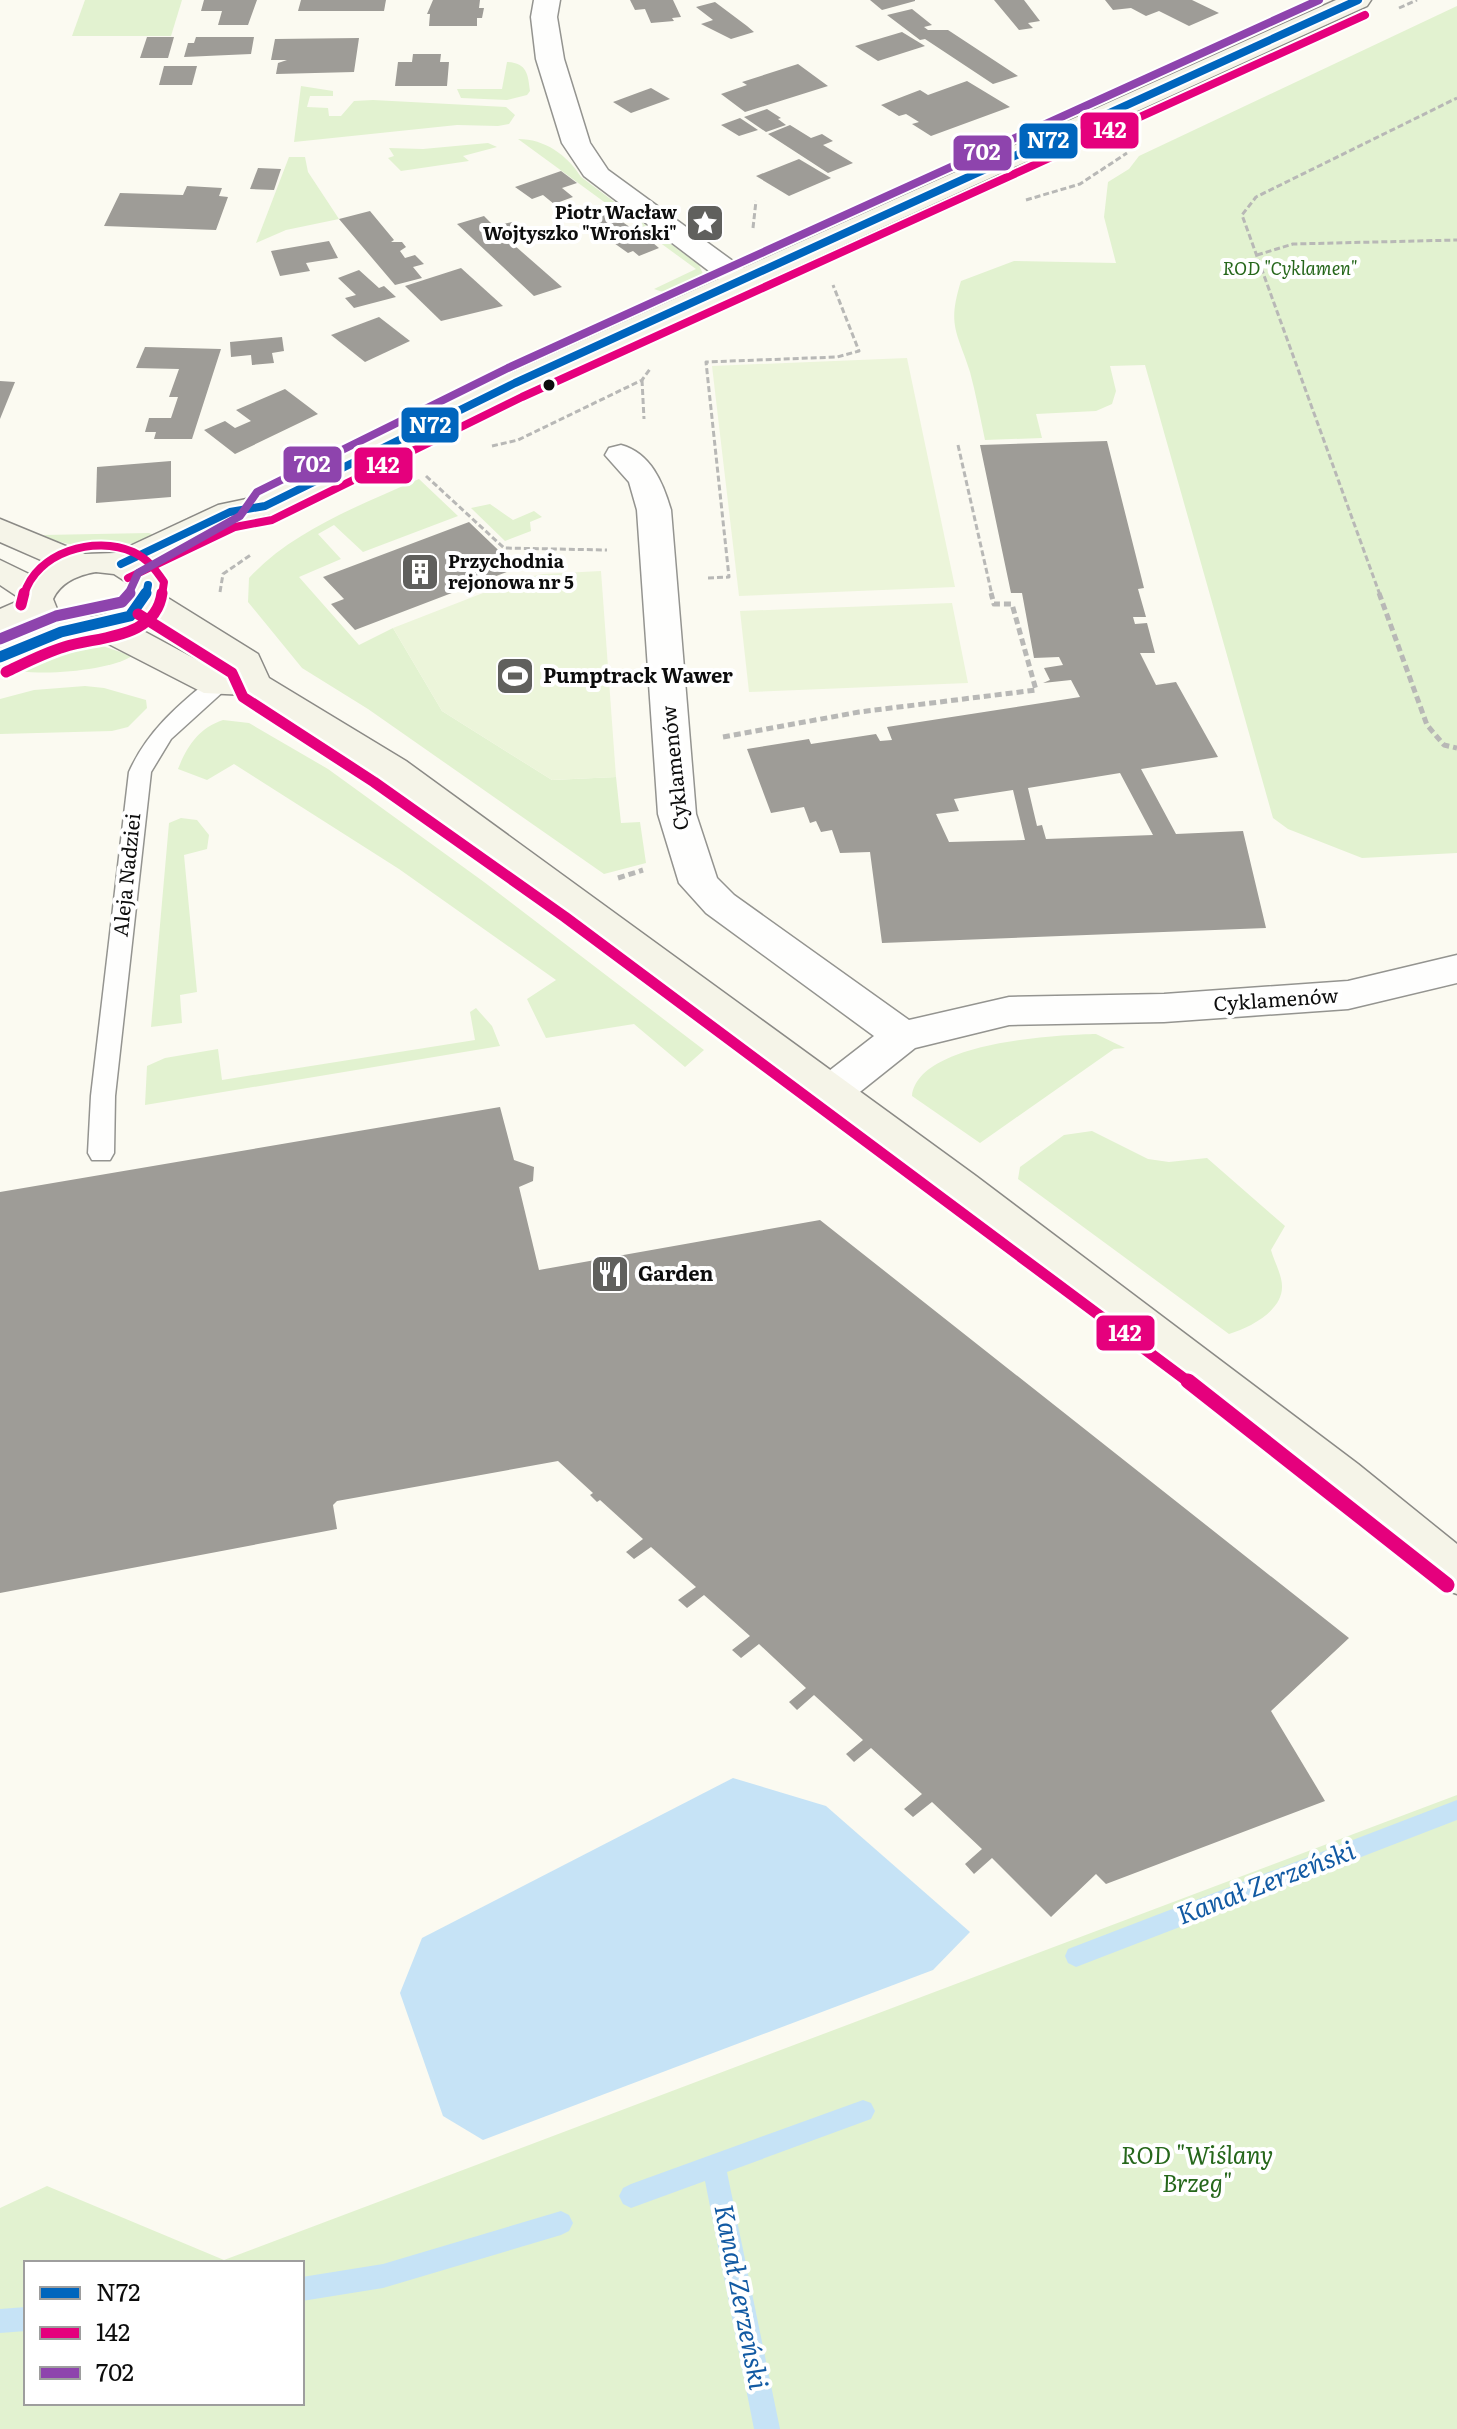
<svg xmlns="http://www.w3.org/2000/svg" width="1457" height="2429" font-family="Literata,serif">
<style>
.green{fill:#e2f2d0;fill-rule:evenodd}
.pitch{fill:#ecf5da}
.water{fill:#c6e3f6}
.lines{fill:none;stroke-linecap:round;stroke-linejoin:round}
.stream{fill:#c6e3f6;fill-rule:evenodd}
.building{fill:#9e9c97;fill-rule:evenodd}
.lane-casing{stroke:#949490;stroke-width:3}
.street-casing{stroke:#949490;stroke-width:3}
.secondary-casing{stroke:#8b8a86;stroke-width:3}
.path-far1{stroke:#b8b8b6;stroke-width:3;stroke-dasharray:6 3;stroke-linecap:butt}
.path{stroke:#b8b8b6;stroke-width:5;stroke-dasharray:7 4;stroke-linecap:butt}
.lane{fill:#fefefd;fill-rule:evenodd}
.street{fill:#fefefd;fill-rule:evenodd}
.secondary{fill:#f5f4e8;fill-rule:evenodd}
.bus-1-far1-casing{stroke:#fff;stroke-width:12}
.bus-1-casing{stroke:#fff;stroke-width:16}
.bus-2-far2-casing{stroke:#fff;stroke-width:12}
.bus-2-far1-casing{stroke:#fff;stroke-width:16}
.bus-2-casing{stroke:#fff;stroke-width:21}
.bus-3-far1-casing{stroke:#fff;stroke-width:12}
.bus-3-casing{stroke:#fff;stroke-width:16}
.bus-1-far1{stroke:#0065bd;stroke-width:8}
.bus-1{stroke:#0065bd;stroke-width:11}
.bus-2-far2{stroke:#e5007d;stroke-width:8}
.bus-2-far1{stroke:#e5007d;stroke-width:11}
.bus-2{stroke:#e5007d;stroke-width:15}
.bus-3-far1{stroke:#8e44ad;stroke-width:8}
.bus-3{stroke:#8e44ad;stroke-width:11}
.bus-dot{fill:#0d0d0d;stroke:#fff;stroke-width:3}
.labels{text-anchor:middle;stroke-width:8;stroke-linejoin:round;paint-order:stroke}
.far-poi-label{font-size:18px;font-weight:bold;fill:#0d0d0d;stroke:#fff;text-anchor:end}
.far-park-label{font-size:18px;font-style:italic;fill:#26671b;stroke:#fff}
.poi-label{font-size:20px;font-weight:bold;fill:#0d0d0d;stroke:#fff;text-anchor:start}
.street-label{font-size:20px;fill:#0d0d0d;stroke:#fff}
.near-park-label{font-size:24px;font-style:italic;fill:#26671b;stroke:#fff}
.near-water-label{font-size:26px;font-style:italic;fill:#125aa3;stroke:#fff}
.line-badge{stroke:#fff;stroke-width:3}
.badge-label{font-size:22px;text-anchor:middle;font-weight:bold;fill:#fff}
</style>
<rect width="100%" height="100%" fill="#fbfaf1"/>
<g class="green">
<path d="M85 0H182L171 36H72Z"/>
<path d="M1457 6V853L1362 858 1288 829 1273 818 1145 365 1110 366 1116 391 1112 404 1096 411 1036 414 1042 438 985 440C980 417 976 394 970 372 957 331 947 326 961 281L1014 261 1116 263 1104 217 1108 182 1129 169 1139 156Z"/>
<path d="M507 62C527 63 528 74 530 91L527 95 507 100 461 98 457 89H502Z"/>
<path d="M301 86 333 91V96H310L307 107 328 108 329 116H341L354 101 373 100 506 107 515 115 509 124 498 126 457 125 294 142Z"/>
<path d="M518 139C545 139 567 155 581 177L699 265 703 274 663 292 654 289 696 269Z"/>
<path d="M488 143 497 147 463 156 469 161 401 171 388 158 394 156 389 148 423 149Z"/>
<path d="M289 157H305L308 172 339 219 286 230 256 243Z"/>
<path d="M419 479 458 516 363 552 334 525 318 534 341 559 299 577 359 645 393 628 442 711 552 780 616 777 621 823 640 822 646 863 604 874 368 709 302 668 248 602 249 578C293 530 363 504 419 479Z"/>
<path d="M490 504 513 520 534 511 542 517 530 522 531 531 505 541 471 508Z"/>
<path d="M149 533 156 536C118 550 80 553 43 535Z"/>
<path d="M97 644 132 656C110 671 26 679 3 666L47 648Z"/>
<path d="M85 686 104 688 146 700 147 708 128 727 112 731 0 734V699L34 690Z"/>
<path d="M223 720 249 723 328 769 484 882 704 1050 685 1067 634 1024 546 1038 527 999 556 980 399 869 234 764 207 780 178 769C187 746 199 728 223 720Z"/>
<path d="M181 818 197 820 209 835 207 849 184 855 197 992 180 995 182 1023 151 1027 169 823Z"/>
<path d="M476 1008 492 1026 500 1046 145 1105 147 1066 165 1058 218 1049 222 1080 475 1040 470 1012Z"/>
<path d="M1096 1034 1125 1048 1114 1049 980 1143 912 1096C918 1042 1055 1035 1096 1034Z"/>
<path d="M1092 1131 1148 1159 1169 1162 1207 1158 1285 1226 1271 1250C1274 1261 1282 1275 1282 1286 1283 1311 1249 1328 1229 1334L1018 1179 1020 1167 1064 1135Z"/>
<path d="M1457 1795V2429H0V2208L47 2186 224 2260ZM302 2263V2403H26V2263Z"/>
</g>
<g class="pitch">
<path d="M907 358 955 587 739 596 712 366Z"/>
<path d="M601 571 616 777 552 780 442 711 393 628 519 579 543 574Z"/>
<path d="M952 603 968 683 749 692 740 611Z"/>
</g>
<path class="water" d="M733 1778 826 1806 970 1932 933 1970 483 2140 443 2116 400 1993 422 1938Z"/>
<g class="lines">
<g class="stream">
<path d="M1457 1800V1820L1076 1967 1068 1963 1065 1956 1068 1949Z"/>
<path d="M863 2100 871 2103 875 2111 871 2119 727 2172 780 2429H754L705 2181 631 2208 623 2204 619 2196 623 2188 631 2184Z"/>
<path d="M561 2211 569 2215 573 2223 569 2231 561 2235 383 2288 302 2301V2277L383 2264Z"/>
<path d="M26 2307V2331L0 2333V2309Z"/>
</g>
</g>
<g class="building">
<path d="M204 0H257L248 25H218L222 11H201Z"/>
<path d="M301 0H386L384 11H298Z"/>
<path d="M433 0H480L479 8H484L482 18H477V26H429L430 14H427Z"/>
<path d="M630 0H673L681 17 672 18 674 21 651 23 645 9 635 10Z"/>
<path d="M870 0H915V1L882 10Z"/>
<path d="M994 0H1024L1040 21 1028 23 1033 28 1019 30Z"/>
<path d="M1105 0H1192L1219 13 1189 26 1159 11 1146 16 1131 8 1113 10Z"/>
<path d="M715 2 747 26 754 32 731 39 701 24 713 20 696 7Z"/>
<path d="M912 9 932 25 924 27 928 30H948L1018 76 993 84 925 39 920 40 887 15Z"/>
<path d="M902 32 925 46 878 61 855 46Z"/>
<path d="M147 37H174L168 58H140Z"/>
<path d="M196 37H254L251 54 184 57 188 43H194Z"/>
<path d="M359 38 354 72 276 74 278 63 287 60H271L275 39Z"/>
<path d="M413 54H441L440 62H449L447 86H395L398 62H412Z"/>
<path d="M798 64 828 86 745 112 721 94 747 85 742 82Z"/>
<path d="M164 66H197L192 85H159Z"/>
<path d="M967 81 1010 107 931 136 912 124 919 122 906 114 899 116 881 105 920 90 928 95Z"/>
<path d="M651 88 670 99 631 113 613 102Z"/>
<path d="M767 109 781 118 778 119 786 125 766 132 744 117Z"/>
<path d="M740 118 758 130 739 136 721 125Z"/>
<path d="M790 125 811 138 822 134 833 141 823 145 853 163 828 173 768 134Z"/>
<path d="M799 159 831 178 789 196 756 176Z"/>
<path d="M258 168 281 169 274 190 250 189Z"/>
<path d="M561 171 577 183 562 188 573 197 554 204 543 195 532 199 515 187Z"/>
<path d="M187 186 222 188 219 196 228 197 216 230 104 226 120 193 183 195Z"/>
<path d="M370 211 394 240 391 242H402L406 247 400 251 405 258 415 255 424 264 413 267 422 278 395 285 339 219Z"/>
<path d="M608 212 653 243 659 248 639 256 633 251 628 253 583 221Z"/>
<path d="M484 216 494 226 512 222 524 233 506 238 562 287 534 296 457 224Z"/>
<path d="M329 241 338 258 306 263 310 271 280 276 271 251Z"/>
<path d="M461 268 503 306 441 321 405 286Z"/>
<path d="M359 270 379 288 384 286 396 297 354 308 345 298 356 295 338 278Z"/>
<path d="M379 317 410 341 365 362 331 335Z"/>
<path d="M282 337 284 351 272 353 274 363 252 365 251 355 231 357 230 342Z"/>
<path d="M145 347 221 349 192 439H154L156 432H145L149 418H171L178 397H169L179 369 136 368Z"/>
<path d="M0 381 15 382 0 419Z"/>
<path d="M285 389 318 414 235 454 204 430 225 421 235 428 251 421 236 410Z"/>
<path d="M1107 441 1144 588 1138 589 1146 617H1133L1135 624 1147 623 1155 653H1140L1156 685 1176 682 1218 757 1141 769 1176 834 1243 831 1266 928 882 943 870 852 840 853 832 830 821 832 816 821 810 823 804 807 771 813 747 749 809 739 811 744 876 734 880 741 892 740 887 727 1080 697 1071 680 1043 683 1050 680 1044 668 1063 665 1059 657 1034 658 1022 593H1011L980 445ZM1120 773 1153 835 1046 839 1042 825 1037 826 1028 788ZM1013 790 1025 840 949 842 936 814 959 811 954 799Z"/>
<path d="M171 461V497L96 503 97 467Z"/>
<path d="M469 522 517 568 355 630 331 604 344 599 323 577Z"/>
<path d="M500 1107 514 1160 534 1167 533 1181 519 1187 539 1270 820 1220 1349 1638 1271 1711 1325 1801 1106 1884 1096 1874 1051 1917 992 1858 974 1874 965 1864 982 1849 932 1802 913 1817 904 1809 922 1794 871 1748 854 1762 846 1754 863 1740 814 1695 797 1710 789 1702 806 1688 759 1644 741 1658 732 1650 750 1636 704 1595 687 1608 678 1600 696 1587 651 1547 634 1559 626 1552 643 1539 600 1500 597 1502 590 1495 593 1493 558 1461 337 1501 333 1505 337 1529 0 1593V1192Z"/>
</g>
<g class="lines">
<g class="lane-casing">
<path id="lane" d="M217 678 225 680 228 685 225 690 171 739 151 772 115 1096 114 1153 110 1160H92L88 1153 91 1096 129 772C147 732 176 707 209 680Z"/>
</g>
<g class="street-casing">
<g id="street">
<path d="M534 0H560L557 17 564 59 590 143 608 170 752 275 756 281 752 287H730L584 176 562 143 536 59 531 17Z"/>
<path d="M621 445C651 453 663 483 671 510L696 814 717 878 734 895 909 1020 1009 997 1164 994 1348 981 1457 955V983L1348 1009 1164 1022 1009 1025 915 1048 846 1103 831 1107 816 1103 810 1092 816 1081 874 1036 706 913 679 883 658 814 637 510 629 482 605 455 609 448Z"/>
</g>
</g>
<g class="secondary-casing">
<path id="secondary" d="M1336 0H1371L1367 6 526 390 277 513 239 521 148 564 165 585 163 595 258 654 269 678 406 761 976 1176 1358 1464 1457 1544V1594L1440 1588 1324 1492 946 1200 380 779 246 695 204 693 97 638H79L0 668V644L40 628 29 622 0 633V609L18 601V597L0 585V560L33 576 50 564 0 542V519L85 554 115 553 218 505 256 497 504 376ZM96 572 114 574 131 585C121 619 85 624 57 609L53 599C61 582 78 575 96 572ZM149 617 229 668 231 673 223 674 136 627Z"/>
</g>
<g class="path-far1">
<path d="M1399 8 1417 0"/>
<path d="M1026 200 1080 184 1127 153"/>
<path d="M753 228 756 201"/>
<path d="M1257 255 1293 244 1457 240"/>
<path d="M642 380 644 419"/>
<path d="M958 445 992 595"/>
<path d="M492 446 518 440 642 380 650 369"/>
<path d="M426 476 504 548 607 550"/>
<path d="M708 578 729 577 706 362 837 357 859 351 833 285"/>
<path d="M220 592 223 574 252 554"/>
<path d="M1380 595 1242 215 1256 197 1457 98"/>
</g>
<g class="path">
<path d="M1379 593 1427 725 1444 745 1457 748"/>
<path d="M723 737 859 712 1036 690 1012 604H994L991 593"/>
<path d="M618 878 643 870"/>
</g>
<use href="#lane" class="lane"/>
<use href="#street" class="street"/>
<use href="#secondary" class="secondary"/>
<g class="bus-1-far1-casing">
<g id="bus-1-far1">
<path d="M121 564 230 512 265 506 515 383 1358 0"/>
<path d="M146 595 148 585"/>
</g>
</g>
<g class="bus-1-casing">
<path id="bus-1" d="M0 657 61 632 130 616 146 593"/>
</g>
<g class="bus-2-far2-casing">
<g id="bus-2-far2">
<path d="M128 578 235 527 272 520 522 397 1365 15"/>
<path d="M24 595C36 552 95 535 133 552 148 559 155 569 164 582L162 595"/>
</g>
</g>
<g class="bus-2-far1-casing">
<g id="bus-2-far1">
<path d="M21 605 24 593"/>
<path d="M138 614 232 673 243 697 374 782 565 917 1190 1383"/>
<path d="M6 672C25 663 44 653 64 647 99 636 156 639 162 593"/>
</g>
</g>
<g class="bus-2-casing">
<path id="bus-2" d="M1188 1381 1447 1585"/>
</g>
<g class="bus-3-far1-casing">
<path id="bus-3-far1" d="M128 595 138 573 240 516 257 492 508 368 1319 0"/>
</g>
<g class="bus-3-casing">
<path id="bus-3" d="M0 639 56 616 122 602 130 593"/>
</g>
<use href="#bus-1-far1" class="bus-1-far1"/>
<use href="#bus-1" class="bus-1"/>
<use href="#bus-2-far2" class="bus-2-far2"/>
<use href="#bus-2-far1" class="bus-2-far1"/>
<use href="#bus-2" class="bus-2"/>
<use href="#bus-3-far1" class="bus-3-far1"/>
<use href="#bus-3" class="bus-3"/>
</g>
<defs>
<g id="sight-square" transform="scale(2)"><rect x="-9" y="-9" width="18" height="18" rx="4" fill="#60605d" stroke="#fff"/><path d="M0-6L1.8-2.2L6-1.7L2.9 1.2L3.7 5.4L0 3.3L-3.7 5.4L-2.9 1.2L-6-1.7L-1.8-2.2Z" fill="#fff"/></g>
<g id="building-square" transform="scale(2)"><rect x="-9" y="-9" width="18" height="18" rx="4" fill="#60605d" stroke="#fff"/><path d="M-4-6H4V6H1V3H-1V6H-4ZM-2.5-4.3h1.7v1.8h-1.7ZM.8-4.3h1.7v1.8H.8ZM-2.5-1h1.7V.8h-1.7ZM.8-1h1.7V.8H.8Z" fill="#fff"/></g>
<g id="stadium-square" transform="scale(2)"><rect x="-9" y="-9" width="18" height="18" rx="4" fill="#60605d" stroke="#fff"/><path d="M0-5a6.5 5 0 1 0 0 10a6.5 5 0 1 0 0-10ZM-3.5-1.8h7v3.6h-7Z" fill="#fff"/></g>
<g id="restaurant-square" transform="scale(2)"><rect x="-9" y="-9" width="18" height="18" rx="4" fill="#60605d" stroke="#fff"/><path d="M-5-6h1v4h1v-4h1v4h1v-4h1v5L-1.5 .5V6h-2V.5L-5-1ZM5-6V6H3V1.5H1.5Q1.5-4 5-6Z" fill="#fff"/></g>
</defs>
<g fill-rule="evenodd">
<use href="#sight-square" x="705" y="223"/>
<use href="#building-square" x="420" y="572"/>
<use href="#stadium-square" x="515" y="676"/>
<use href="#restaurant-square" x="610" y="1274"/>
</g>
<circle class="bus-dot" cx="549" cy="385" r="7"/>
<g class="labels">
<g class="far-poi-label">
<text x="677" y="219">Piotr Wacław<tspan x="677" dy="21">Wojtyszko "Wroński"</tspan></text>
<text x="448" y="568" text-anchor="start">Przychodnia<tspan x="448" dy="21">rejonowa nr 5</tspan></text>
</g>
<g class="far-park-label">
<text x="1290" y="275">ROD "Cyklamen"</text>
</g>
<g class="poi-label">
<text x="543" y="683">Pumptrack Wawer</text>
<text x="638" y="1281">Garden</text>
</g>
<g class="street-label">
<text transform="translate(675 768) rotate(-96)" y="7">Cyklamenów</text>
<text transform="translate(127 875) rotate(-84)" y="7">Aleja Nadziei</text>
<text transform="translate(1276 1000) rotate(-4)" y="7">Cyklamenów</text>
</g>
<g class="near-park-label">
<text x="1197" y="2164">ROD "Wiślany<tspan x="1197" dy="28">Brzeg"</tspan></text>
</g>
<g class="near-water-label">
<text transform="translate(1266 1883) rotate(-21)" y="9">Kanał Zerzeński</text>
<text transform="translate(741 2297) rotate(79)" y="9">Kanał Zerzeński</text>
</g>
</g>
<g class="line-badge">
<rect x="1079" y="111" width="61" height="39" rx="8" fill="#e5007d"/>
<rect x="1018" y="122" width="61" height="38" rx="8" fill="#0065bd"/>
<rect x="952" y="134" width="61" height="38" rx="8" fill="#8e44ad"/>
<rect x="400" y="406" width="60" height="38" rx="8" fill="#0065bd"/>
<rect x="282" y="445" width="61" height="39" rx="8" fill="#8e44ad"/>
<rect x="353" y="446" width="61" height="39" rx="8" fill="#e5007d"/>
<rect x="1095" y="1314" width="61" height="38" rx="8" fill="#e5007d"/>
</g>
<g class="badge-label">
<text x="1110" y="138">142</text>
<text x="1048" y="148">N72</text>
<text x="982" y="160">702</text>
<text x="430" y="433">N72</text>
<text x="312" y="472">702</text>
<text x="383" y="473">142</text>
<text x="1125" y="1341">142</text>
</g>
<rect x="24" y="2261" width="280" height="144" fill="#ffffff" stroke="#9e9e9e" stroke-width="2"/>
<rect x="40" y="2287" width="40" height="12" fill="#0065bd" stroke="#9e9e9e" stroke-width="2"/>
<text x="96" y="2301" font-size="24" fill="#0d0d0d">N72</text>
<rect x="40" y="2327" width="40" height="12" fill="#e5007d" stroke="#9e9e9e" stroke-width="2"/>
<text x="96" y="2341" font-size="24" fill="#0d0d0d">142</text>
<rect x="40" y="2367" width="40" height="12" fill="#8e44ad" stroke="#9e9e9e" stroke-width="2"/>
<text x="96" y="2381" font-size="24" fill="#0d0d0d">702</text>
</svg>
